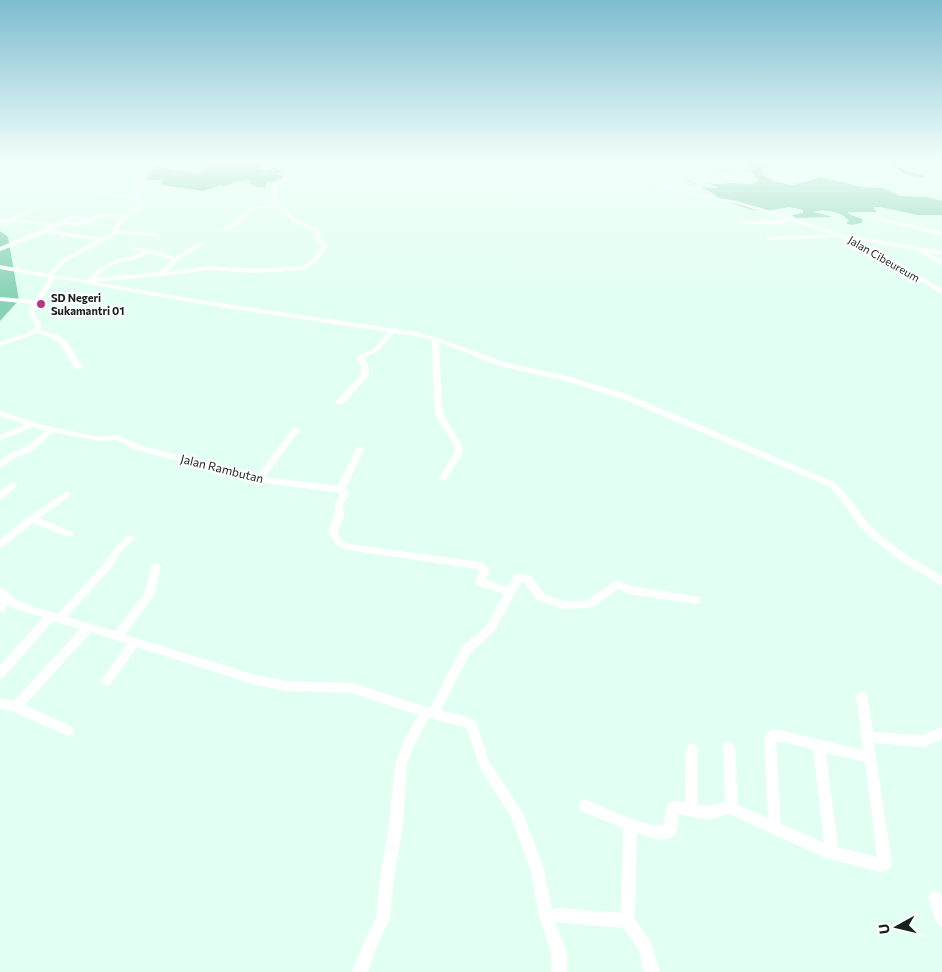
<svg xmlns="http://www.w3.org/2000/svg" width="942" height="972" font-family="Commissioner,sans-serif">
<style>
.forest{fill:#88d2b5}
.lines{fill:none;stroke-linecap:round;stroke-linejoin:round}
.river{fill:#7ec8ac;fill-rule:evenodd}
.minor{fill:#fff;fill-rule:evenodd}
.poi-dot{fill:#b63783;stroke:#fff;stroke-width:2}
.labels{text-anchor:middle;stroke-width:4.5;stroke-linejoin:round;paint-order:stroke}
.far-street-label{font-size:11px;fill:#16231e;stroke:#fff}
.far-poi-label{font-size:11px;font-weight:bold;fill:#16231e;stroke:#fff;text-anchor:start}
.street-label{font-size:12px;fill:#16231e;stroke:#fff}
</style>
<rect width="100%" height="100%" fill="#e2fff3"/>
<g class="forest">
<path d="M210 161H257L254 163 263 164 259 169 267 170 272 167 279 168 276 169 283 171 277 174 285 178 275 182H267L265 188 255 187 257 186 248 183 251 180 234 182 227 186 220 185 204 191 162 185 161 183 163 180H146L148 173 156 166 195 174 207 169 205 166 202 165Z"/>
<path d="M730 161 765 162 768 166 762 170V174L774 181 786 184 793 185 821 177 862 187 883 188 900 196 927 197 942 201V215H918L880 207H873L877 212H848L849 214 862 219V223L851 225 846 223 849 221C842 212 825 208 814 212L833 217 796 218 792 215 803 213V210L789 207 766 211 752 210 720 199 708 190 684 183 683 181 686 179 707 188H719L708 183C719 185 722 184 732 183 742 183 749 187 759 181L752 173 735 169 715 172C727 164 740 174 751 168L744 164Z"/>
<path d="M0 231 8 237 19 300 0 321Z"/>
</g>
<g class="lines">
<path class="river" d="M878 161 896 163 906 171 926 176 923 178 902 173 892 165Z"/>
<g class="minor">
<path d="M113 161H120L101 168H74L72 167 74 166H101Z"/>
<path d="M141 161H161L149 173 139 198 143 205 122 222 118 230 158 234 161 236 160 237 116 233 114 236 66 261 53 275 87 280 96 271 109 263 121 258 130 257 144 252 131 249V247L150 249 175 257 200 242 203 244 202 245 178 260 167 272 209 266 257 269 303 266 313 259 322 246 314 238V231L293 222 277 205 268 208 252 209 240 223 225 232 220 231 236 221 249 207 267 206 274 203 273 185 276 181 325 161H332L280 183 277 185 278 202 297 220 319 229 320 238 328 246 317 261 305 270 257 273 209 270 162 276 93 282 206 301 416 332 443 340 504 362 567 376 629 395 834 482C850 495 858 513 872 527 892 548 918 561 942 577V586L901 561 875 541 861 528 839 497 828 486 623 399 562 380 499 366 439 342 442 405 444 416 463 447 462 454 446 480H440L439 478 454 454 455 447 436 416 434 405 432 340 415 336 394 333 377 352 364 357 369 367V375L343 404H337L336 402 337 400 361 375V367L357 358 358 356 373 350 388 332 206 305 55 278 34 312 41 324 40 330C74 338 65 343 83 367L82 369H76C58 345 69 342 36 333L30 336 0 346V342L26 334 35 328V324L28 312 33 304 0 301V297L35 300 49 279 45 277 0 269V265L48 274 62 259 97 241 46 233 0 251V247L51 226 17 222 0 223V219H11V217L35 206 37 207V208L16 219 55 224 71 215 89 219 101 214H127L138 205 135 199 124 198 83 189 85 188 124 196H135L145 172 154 163ZM102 217H122L118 220 110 234 102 238 51 230 61 225 81 226ZM72 219 84 221 80 222H66ZM150 253 172 260 160 272 97 278 100 273 113 265 124 261 133 260Z"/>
<path d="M562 161H570L603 170 616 162 618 164 607 171 672 187 679 179 684 176 678 172 682 168 668 161H674L687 168 683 172 689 176 685 180 704 187 702 188 683 182 676 188 700 195 737 201 794 218 852 238 854 236 942 251V255L927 252 942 261V265L921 253V251L856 240 883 254 942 289V294L879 256 840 237 766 240V238L768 237 834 235 791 221 783 224H742V222L744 221 786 219 734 203 700 197Z"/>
<path d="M877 217 942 232V236L877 219Z"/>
<path d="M0 411 42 425 99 437 118 435 142 446 258 475 293 428H299L300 430 265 477 338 486 357 447H363L364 449 346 488 349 493 343 504 344 516 338 532 342 541 350 544 480 562 483 563 490 570 486 580 508 587 514 575 518 574 531 576 545 594 564 601H586L617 580 631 586 700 597 701 600 700 603 696 604 629 594 618 589 592 608 564 609 537 600 524 582H521L494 632 470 653 441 710 467 717 476 722 489 761 523 813 544 869 552 910 557 908 621 913 623 828 581 811 579 806 581 801 586 800C605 807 644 828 664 825L667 804 675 801 685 802 686 749 688 745 692 743 696 745 698 749V805L708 806 725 802 723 748 725 744 729 742 733 744 735 748 738 805 768 818 764 737 766 733 776 729 863 750 856 697 858 693 862 692 866 693 868 697 873 732 923 735 942 727V739L924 747 874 743 892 864 890 869 881 872 826 858 731 815H725L708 820 678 814C678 819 678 829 675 834 665 845 647 837 637 833L635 919 651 943 660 972H644L639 951 624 928 555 922 567 952V972H551V952L539 916 530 869 511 817 480 768 467 729 464 727 429 718 413 747 407 764 403 825 394 877 390 919 376 948 368 972H352L365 940 376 918 380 877 389 825 395 764 404 741 418 715 352 693 286 691 256 685 137 647 111 684 107 686 103 684 101 681 103 678 127 644 91 632 25 705 72 727 74 731 72 735 68 736 14 712 0 708V698L14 701 80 629 53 621 4 677 0 679V666L43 617 16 609 8 605 4 611 0 612V587C7 590 14 599 23 603 34 607 46 610 58 614L107 560 114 549 127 536H133L135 538 120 553 113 566 67 617 115 631 144 594 151 567 153 564H159L161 567 154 595 125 635 256 675 286 681 352 683 430 708 462 647 486 626 504 594 476 585 475 582 480 571 477 569 348 550 336 545 328 532 334 516 335 504 340 493 271 484 136 450 117 440 99 441 53 432 31 452 17 457 0 468V461L11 453 25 448 46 431 33 427 0 440V435L25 425 0 416ZM776 741 813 749 824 843 781 824ZM826 753 865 762 877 857 838 847Z"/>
<path d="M13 482 16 483 17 485 16 487 3 498 0 499V491Z"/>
<path d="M67 491 71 494 70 496 39 518 72 532 74 534 72 536H66L33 523 3 547 0 548V540L23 521Z"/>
<path d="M935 891 940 893 942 898V926L937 924 928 898 930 893Z"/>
</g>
</g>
<linearGradient id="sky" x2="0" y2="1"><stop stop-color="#7dbcd0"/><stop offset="0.54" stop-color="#f2fffa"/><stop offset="1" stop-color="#f2fffa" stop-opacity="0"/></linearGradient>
<rect width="942" height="297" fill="url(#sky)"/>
<circle class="poi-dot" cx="41" cy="304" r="5"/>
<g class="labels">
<g class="far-street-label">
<text transform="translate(884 259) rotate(30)" y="4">Jalan Cibeureum</text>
</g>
<g class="far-poi-label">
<text x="51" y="302">SD Negeri<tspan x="51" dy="13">Sukamantri 01</tspan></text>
</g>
<g class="street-label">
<text transform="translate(222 469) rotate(14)" y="4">Jalan Rambutan</text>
</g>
</g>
<g transform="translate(897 927) rotate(262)" stroke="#ffffff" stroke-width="4" paint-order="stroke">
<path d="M0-4L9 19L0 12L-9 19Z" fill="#16231e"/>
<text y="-8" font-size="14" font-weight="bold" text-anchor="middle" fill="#16231e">U</text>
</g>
</svg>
